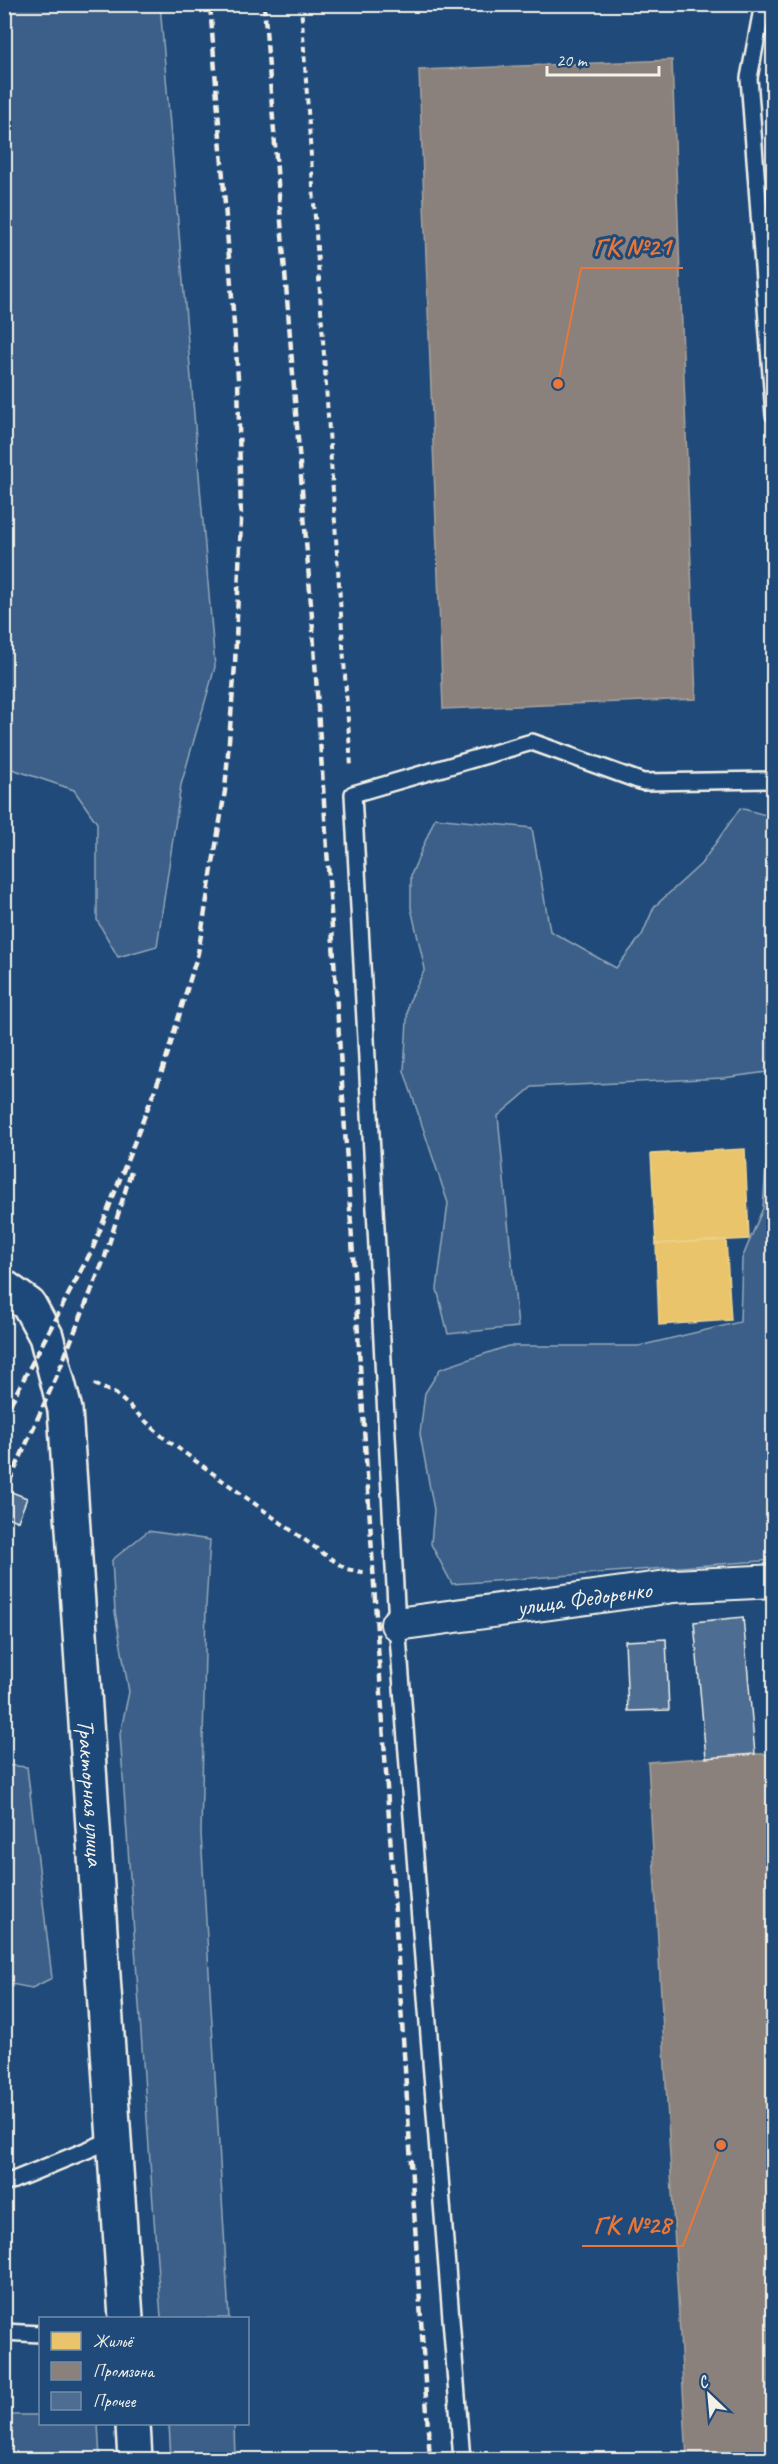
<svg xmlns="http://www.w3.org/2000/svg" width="778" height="2464" font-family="Caveat,sans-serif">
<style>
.green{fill:#3a5f88;stroke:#97a8b8;stroke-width:1.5}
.homes{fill:#e9c46a;stroke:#ecd290;stroke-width:1.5}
.industry{fill:#8a817c;stroke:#aaa39c;stroke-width:1.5}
.building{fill:#4d6e92;stroke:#f4f1e8;stroke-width:1.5}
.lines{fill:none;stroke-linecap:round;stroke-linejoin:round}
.service-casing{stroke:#f4f1e8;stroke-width:20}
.minor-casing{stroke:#f4f1e8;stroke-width:36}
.secondary-casing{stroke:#f4f1e8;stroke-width:38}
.path{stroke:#f4f1e8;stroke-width:4;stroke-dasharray:6 4.5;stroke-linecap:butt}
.service{stroke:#1f4a7a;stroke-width:15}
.minor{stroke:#1f4a7a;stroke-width:32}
.secondary{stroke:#1f4a7a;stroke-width:33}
.rail{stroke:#f4f1e8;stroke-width:4.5;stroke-dasharray:9 4.5;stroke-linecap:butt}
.labels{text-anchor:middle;stroke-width:6;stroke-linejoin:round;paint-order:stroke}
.street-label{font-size:24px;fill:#f4f1e8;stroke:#1f4a7a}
.leader{fill:none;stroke:#ea7738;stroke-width:2}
.callout-dot{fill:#ea7738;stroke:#1f4a7a;stroke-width:2}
.callout-label{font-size:26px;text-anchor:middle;font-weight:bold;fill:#ea7738;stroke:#1f4a7a;stroke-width:6;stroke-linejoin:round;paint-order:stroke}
</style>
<rect width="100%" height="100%" fill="#1f4a7a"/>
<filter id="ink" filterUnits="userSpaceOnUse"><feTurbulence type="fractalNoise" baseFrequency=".0167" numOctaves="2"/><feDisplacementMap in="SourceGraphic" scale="12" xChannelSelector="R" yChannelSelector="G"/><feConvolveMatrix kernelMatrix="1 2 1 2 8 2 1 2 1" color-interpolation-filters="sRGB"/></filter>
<g filter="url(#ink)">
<g class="green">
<path d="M5 4 160 5 215 667 181 785 157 946 118 957 97 920V823L74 790 9 768 5 773Z"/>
<path d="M740 808 773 817 774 1059 767 1072 723 1078 532 1087 498 1116 518 1327 448 1334 437 1289 448 1203 404 1071 408 1004 425 969 411 908V875L435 818 532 828 550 931 616 968 642 935 654 907 701 864Z"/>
<path d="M773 1166V1560L452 1584 431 1544 434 1510 420 1434 425 1393 440 1369 508 1346H639L740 1322 742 1259 763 1208 766 1167Z"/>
<path d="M148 1531 210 1540 206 1605 201 1834 229 2318H161L120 1734 129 1692 115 1612 112 1560Z"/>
<path d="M4 1765 27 1767 52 1978 32 1988 5 1983Z"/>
<path d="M5 2415H40V2424H98L100 2459H5Z"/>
<path d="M169 2424H234L235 2459H171Z"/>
</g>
<g class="homes">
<path d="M745 1149 749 1239 656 1244 651 1154Z"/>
<path d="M726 1240 731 1320 659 1325 656 1244Z"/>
</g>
<g class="industry">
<path d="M672 60 696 699 443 709 419 70Z"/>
<path d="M755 1754H769L774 1830V2460H687L648 1762Z"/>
</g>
<g class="building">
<path d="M9 1491 27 1498 18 1521 4 1516V1503Z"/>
<path d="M743 1617 755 1754 706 1758 694 1622Z"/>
<path d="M666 1639 669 1710 628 1711 625 1641Z"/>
</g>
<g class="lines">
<g class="service-casing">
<g id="service">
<path d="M763 4 749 78 774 415"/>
<path d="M4 2184 114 2139"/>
<path d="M4 2332 40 2334"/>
<path d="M462 2460 397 1624 353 794 532 742 643 782 774 780"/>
</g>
</g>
<g class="minor-casing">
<g id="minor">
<path id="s1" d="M397 1624 674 1586 774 1581"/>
</g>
</g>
<g class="secondary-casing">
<g id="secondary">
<path id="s2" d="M4 1287 29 1305 46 1336 65 1410 126 2318"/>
<path d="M133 2424 135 2460"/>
</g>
</g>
<g class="path">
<path d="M301 4 351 767"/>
<path d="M94 1384 116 1394 164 1438 324 1554 346 1569 367 1573"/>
</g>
<use href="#service" class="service"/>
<use href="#minor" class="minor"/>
<use href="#secondary" class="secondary"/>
<g class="rail">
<path d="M264 4 313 630 430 2460"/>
<path d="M4 1416 93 1248 163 1069 198 953 225 791 235 665 241 521 238 378 210 4"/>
<path d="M4 1494 57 1375 105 1257 131 1172"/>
</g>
</g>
</g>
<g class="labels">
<g class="street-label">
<text dy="8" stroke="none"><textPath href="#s1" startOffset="189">улица Федоренко</textPath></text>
<text dy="8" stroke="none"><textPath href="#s2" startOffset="526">Тракторная улица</textPath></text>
</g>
</g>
<path class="leader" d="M558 384L581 268H683M721 2145L683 2246H582"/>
<g class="callout-dot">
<circle cx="558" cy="384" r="6"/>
<circle cx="721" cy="2145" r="6"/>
</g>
<g class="callout-label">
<text x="632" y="255">ГК №21</text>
<text x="632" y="2233">ГК №28</text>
</g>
<rect width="778" height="2464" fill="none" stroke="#1f4a7a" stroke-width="24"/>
<rect x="12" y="12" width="754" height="2440" fill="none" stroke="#f4f1e8" stroke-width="2" filter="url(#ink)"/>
<rect x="39" y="2317" width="210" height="108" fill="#1f4a7a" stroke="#748da6" stroke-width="1.5"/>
<rect x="51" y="2332" width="30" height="18" fill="#e9c46a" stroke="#748da6" stroke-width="1.5"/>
<text x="93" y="2347" font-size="18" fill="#f4f1e8">Жильё</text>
<rect x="51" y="2362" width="30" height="18" fill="#8a817c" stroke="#748da6" stroke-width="1.5"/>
<text x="93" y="2377" font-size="18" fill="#f4f1e8">Промзона</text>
<rect x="51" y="2392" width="30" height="18" fill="#4d6e92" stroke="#748da6" stroke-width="1.5"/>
<text x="93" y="2407" font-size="18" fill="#f4f1e8">Прочее</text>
<g transform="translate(709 2395) rotate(334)" stroke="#1f4a7a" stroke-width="4.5" paint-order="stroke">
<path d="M0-4.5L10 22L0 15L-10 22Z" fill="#f4f1e8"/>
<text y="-9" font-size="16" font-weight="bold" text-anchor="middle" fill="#f4f1e8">С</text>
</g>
<path d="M547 66v9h112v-9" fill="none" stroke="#f4f1e8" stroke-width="3"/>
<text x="556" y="66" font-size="18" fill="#f4f1e8" stroke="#1f4a7a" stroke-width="4.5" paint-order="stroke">20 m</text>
</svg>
